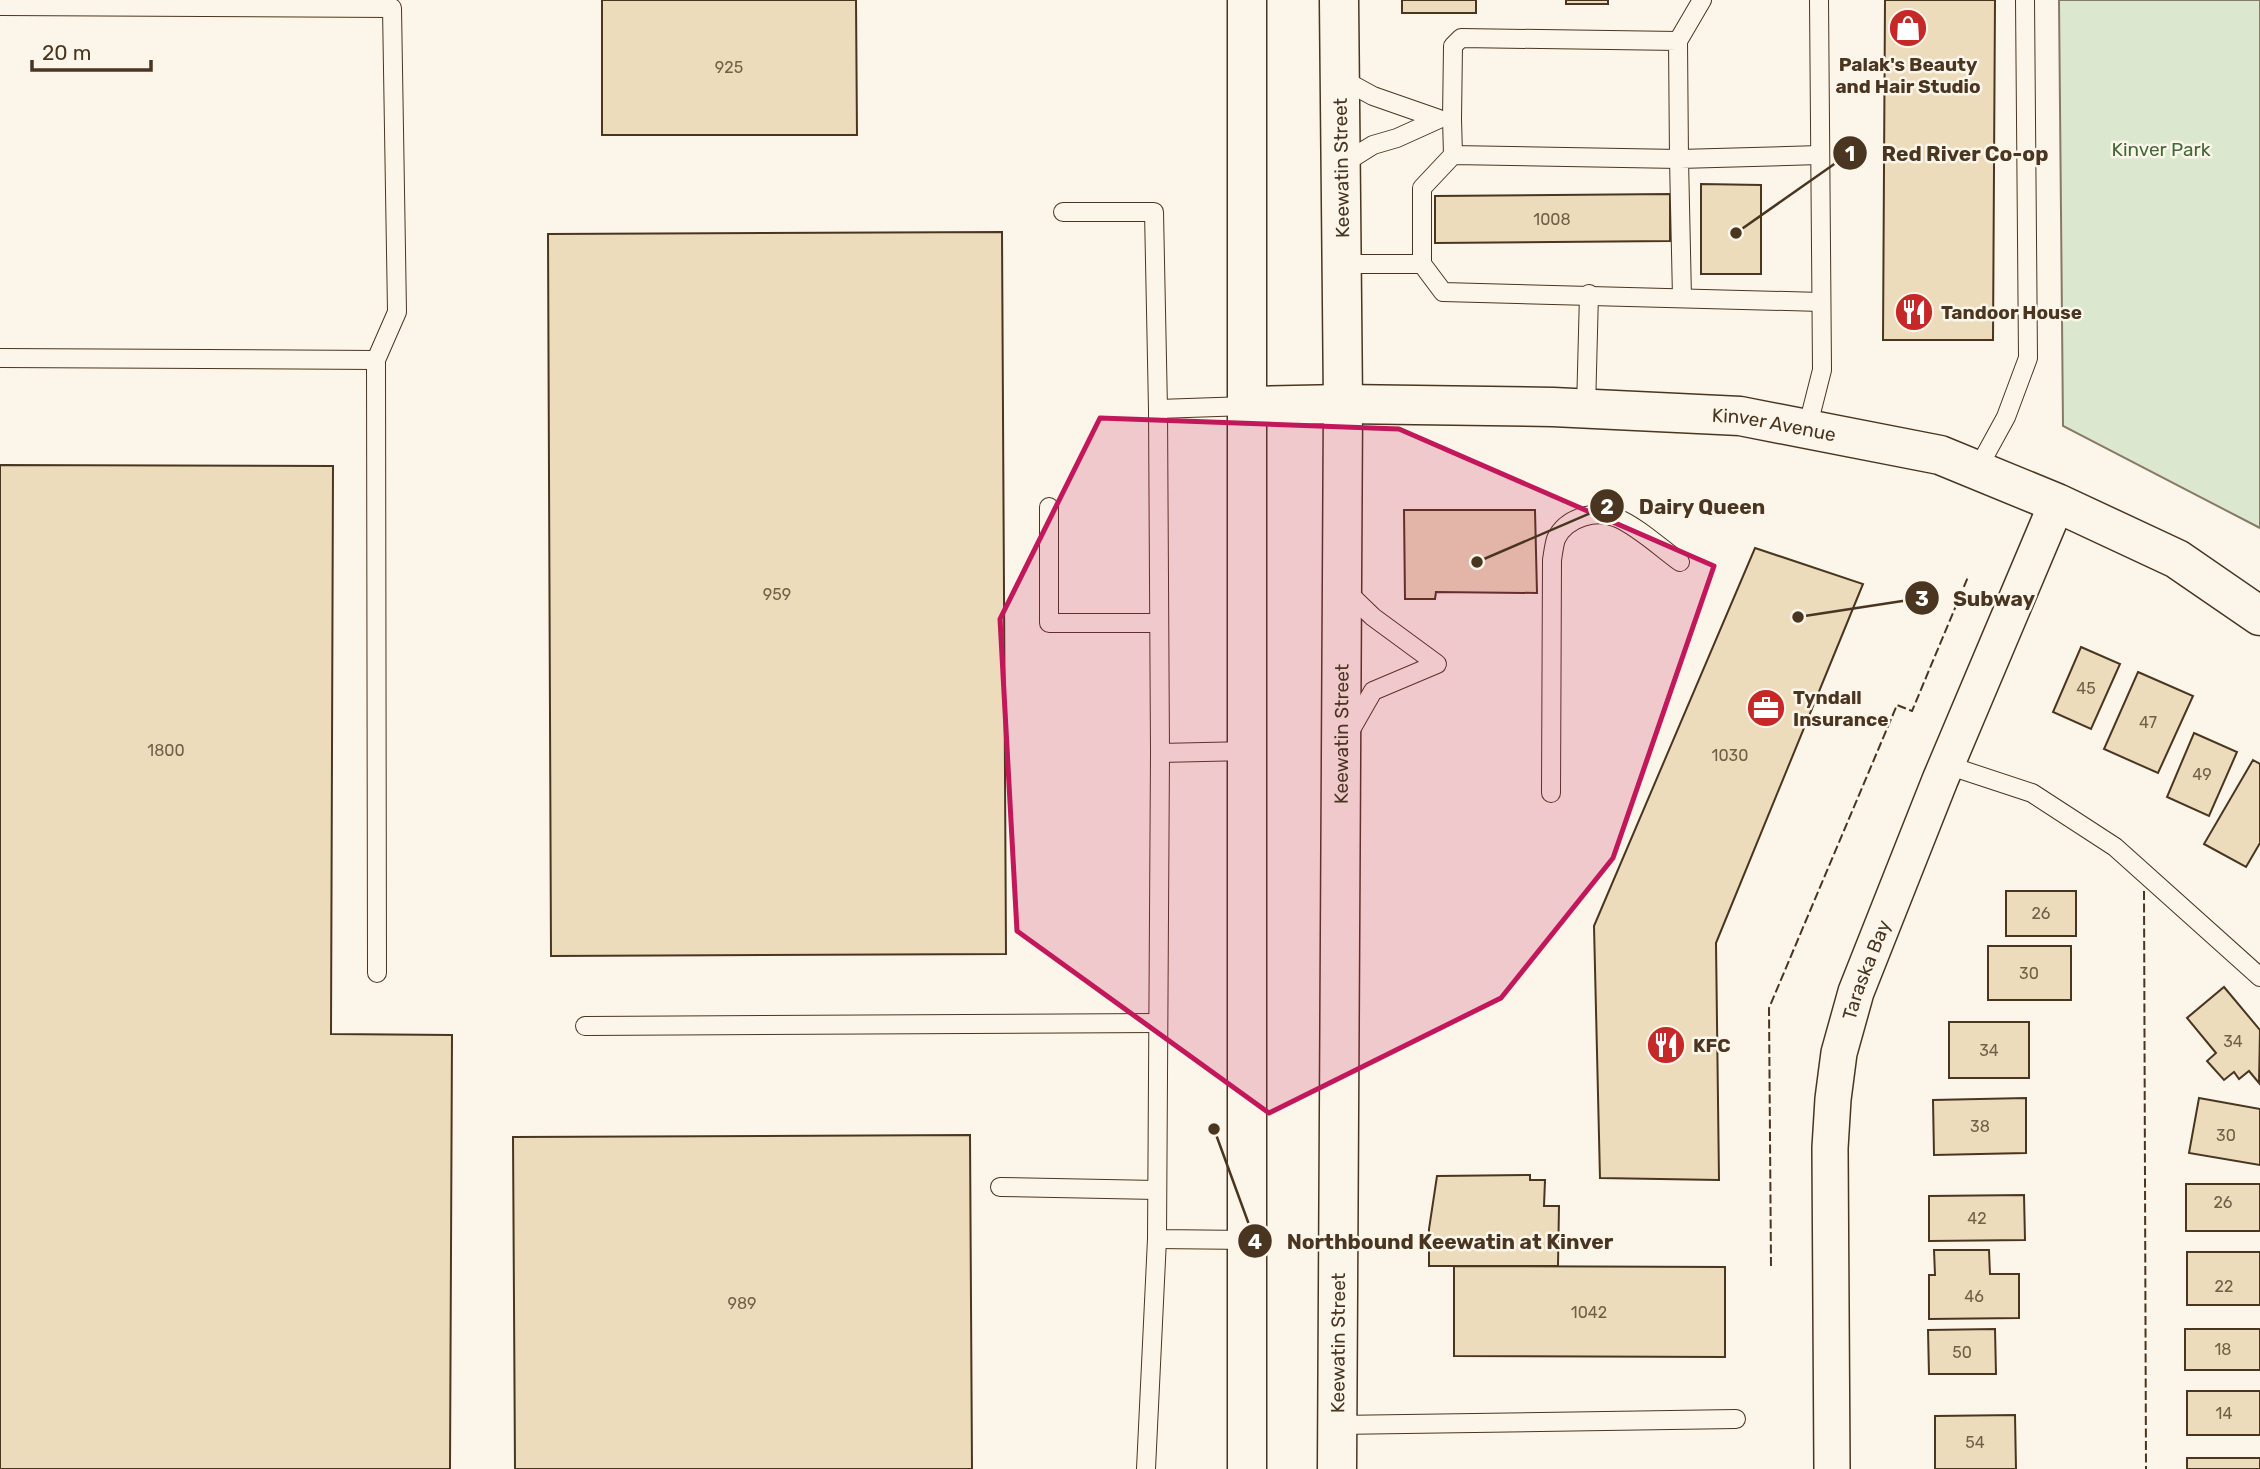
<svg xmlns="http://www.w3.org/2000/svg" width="2260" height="1469" font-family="Rubik,sans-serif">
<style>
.green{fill:#dce7d0;stroke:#887966;stroke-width:2}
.building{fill:#ecdcbc;stroke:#4a3520;stroke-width:2}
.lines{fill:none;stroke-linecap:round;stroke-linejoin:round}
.lane-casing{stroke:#4a3520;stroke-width:20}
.street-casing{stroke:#4a3520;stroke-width:38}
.secondary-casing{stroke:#4a3520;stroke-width:41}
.lane{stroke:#fbf6e9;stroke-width:18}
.street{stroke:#fbf6e9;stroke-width:35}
.secondary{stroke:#fbf6e9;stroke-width:38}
.fence{stroke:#4a3520;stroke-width:2;stroke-dasharray:9 3.5;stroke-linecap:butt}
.marked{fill:#c2185b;fill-opacity:0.2;stroke:#c2185b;stroke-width:5;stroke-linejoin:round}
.labels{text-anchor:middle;stroke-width:5;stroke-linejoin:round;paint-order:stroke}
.number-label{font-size:16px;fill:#725f47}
.poi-label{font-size:19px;font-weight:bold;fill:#4a3520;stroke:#fbf6e9;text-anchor:start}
.park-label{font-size:19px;fill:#436837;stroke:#fbf6e9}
.street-label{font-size:19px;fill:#4a3520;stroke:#fbf6e9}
.leader{fill:none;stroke:#4a3520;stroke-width:2.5}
.callout-dot{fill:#4a3520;stroke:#fbf6e9;stroke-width:2.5}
.mark-label{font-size:21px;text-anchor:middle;font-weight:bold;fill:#fff}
.callout-label{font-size:21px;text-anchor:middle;font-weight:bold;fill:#4a3520;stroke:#fbf6e9;stroke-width:5;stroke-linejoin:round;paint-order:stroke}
</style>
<rect width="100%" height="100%" fill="#fbf6e9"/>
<path class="green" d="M2059 0H2260V528L2063 426Z"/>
<g class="building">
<path d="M602 0H856L857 135H602Z"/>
<rect x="1402" y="0" width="74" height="13"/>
<rect x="1566" y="0" width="42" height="4"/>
<path d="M1885 0H1995L1993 340H1883Z"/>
<path d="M1701 184 1761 185V274H1701Z"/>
<path d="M1670 194V241L1435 243V196Z"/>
<path d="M1002 232 1006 954 551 956 548 234Z"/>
<path d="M0 465 333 466 331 1034 452 1035 450 1469H0Z"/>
<path d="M1404 510H1535L1537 593 1436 592 1435 599H1405Z"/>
<path d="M1755 548 1863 584 1716 943 1719 1180 1600 1178 1594 926Z"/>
<path d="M2081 647 2120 664 2091 729 2053 712Z"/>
<path d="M2138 672 2193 696 2158 773 2104 749Z"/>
<path d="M2194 733 2237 752 2209 816 2167 797Z"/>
<path d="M2253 760 2260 764V843L2246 867 2204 844Z"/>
<rect x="2006" y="891" width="70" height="45"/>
<rect x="1988" y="946" width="83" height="54"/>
<path d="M2224 987 2260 1030 2259 1083 2249 1071 2239 1079 2234 1072 2224 1080 2207 1061 2216 1053 2187 1018Z"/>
<rect x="1949" y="1022" width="80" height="56"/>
<path d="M2026 1098V1153L1934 1155 1933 1100Z"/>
<path d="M2199 1098 2260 1109V1165L2189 1153Z"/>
<path d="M970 1135 972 1469H515L513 1137Z"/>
<path d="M1530 1175V1180H1545L1544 1206H1559L1558 1266H1429V1229L1437 1176Z"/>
<rect x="2186" y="1184" width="74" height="47"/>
<path d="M2024 1195 2025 1240 1929 1241V1196Z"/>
<path d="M1934 1250H1989L1990 1274H2019V1318L1929 1319V1275H1935Z"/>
<rect x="2187" y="1252" width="73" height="53"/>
<path d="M1454 1266 1725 1267V1357L1454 1356Z"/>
<path d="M1995 1329 1996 1374H1929L1928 1330Z"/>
<rect x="2185" y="1329" width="75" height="41"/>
<rect x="2187" y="1391" width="73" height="44"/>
<path d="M2015 1415 2016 1469H1935V1416Z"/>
<rect x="2187" y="1458" width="73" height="11"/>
</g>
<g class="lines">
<g class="lane-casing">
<g id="lane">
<path d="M0 6 392 8 397 312 376 360 0 358"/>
<path d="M1678 41 1702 0"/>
<path d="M1340 78 1373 96 1439 119 1397 138 1373 145 1341 165"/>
<path d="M1453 155 1679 159 1678 41 1461 38 1453 46 1452 119 1453 155 1422 188V264L1443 292 1821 302"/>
<path d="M1063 212H1154L1158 409"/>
<path d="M1342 264H1422"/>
<path d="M1682 298 1679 159 1820 155"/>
<path d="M376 360 377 973"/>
<path d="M1247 406 1158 409 1160 753 1248 751"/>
<path d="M1586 409 1589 294"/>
<path d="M1807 429 1822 370 1819 0"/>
<path d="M1977 470 2006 417 2028 358 2025 0"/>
<path d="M1049 507V623H1159"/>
<path d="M1344 589 1373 617 1437 664 1373 691 1349 733"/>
<path d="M1160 753 1157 1239 1248 1240"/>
<path d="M1947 765 2032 793 2115 847 2260 977"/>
<path d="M1551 793 1552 560C1553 554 1554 545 1556 539 1566 517 1597 509 1617 518 1637 526 1662 549 1680 562"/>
<path d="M585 1026 1158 1023"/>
<path d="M1000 1187 1157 1190"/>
<path d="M1337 1425 1736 1419"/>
<path d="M1146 1469 1157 1239"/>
</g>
</g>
<g class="street-casing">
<g id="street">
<path id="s1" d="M1832 1469 1830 1148 1833 1099 1839 1053 1856 992 1940 780 2057 503"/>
</g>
</g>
<g class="secondary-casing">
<g id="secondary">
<path d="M1247 0V1469"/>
<path id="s2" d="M1247 406 1343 404 1553 407 1740 416 1940 455 2057 503 2177 559 2260 616"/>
<path id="s3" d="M1337 1469 1343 404 1339 0"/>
</g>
</g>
<use href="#lane" class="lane"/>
<use href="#street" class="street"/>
<use href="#secondary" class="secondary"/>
<g class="fence">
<path d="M2144 891 2146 1469"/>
<path d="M1771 1266 1769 1008 1897 705 1912 711 1968 577"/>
</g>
</g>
<path class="marked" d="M1100 418 1399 429 1714 566 1613 858 1501 998 1269 1113 1017 931 1000 619Z"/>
<defs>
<g id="shop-disc" transform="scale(2.0125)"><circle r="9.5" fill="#c62828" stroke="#fbf6e9"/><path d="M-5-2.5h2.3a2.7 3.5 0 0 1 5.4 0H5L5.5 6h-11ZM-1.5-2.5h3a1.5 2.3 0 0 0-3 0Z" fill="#fff"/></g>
<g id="restaurant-disc" transform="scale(2.0125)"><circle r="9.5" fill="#c62828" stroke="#fbf6e9"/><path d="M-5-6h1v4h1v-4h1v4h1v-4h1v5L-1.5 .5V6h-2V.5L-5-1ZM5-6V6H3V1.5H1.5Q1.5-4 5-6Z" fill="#fff"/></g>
<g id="office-disc" transform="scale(2.0125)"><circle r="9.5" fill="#c62828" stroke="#fbf6e9"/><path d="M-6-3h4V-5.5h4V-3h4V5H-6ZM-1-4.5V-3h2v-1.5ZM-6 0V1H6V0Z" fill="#fff"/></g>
</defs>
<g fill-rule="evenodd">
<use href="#shop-disc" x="1908" y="28"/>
<use href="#restaurant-disc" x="1914" y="312"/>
<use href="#office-disc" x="1766" y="708"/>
<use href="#restaurant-disc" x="1666" y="1045"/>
</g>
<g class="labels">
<g class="number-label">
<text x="729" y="73">925</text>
<text x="1552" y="225">1008</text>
<text x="777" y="600">959</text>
<text x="2086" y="694">45</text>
<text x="2148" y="728">47</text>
<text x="166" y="756">1800</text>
<text x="1730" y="761">1030</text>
<text x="2202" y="780">49</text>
<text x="2041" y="919">26</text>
<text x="2029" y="979">30</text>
<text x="2233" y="1047">34</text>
<text x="1989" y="1056">34</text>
<text x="1980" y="1132">38</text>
<text x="2226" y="1141">30</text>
<text x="2223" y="1208">26</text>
<text x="1977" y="1224">42</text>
<text x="2224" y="1292">22</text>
<text x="1974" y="1302">46</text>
<text x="742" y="1309">989</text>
<text x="1589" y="1318">1042</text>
<text x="2223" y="1355">18</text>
<text x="1962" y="1358">50</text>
<text x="2224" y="1419">14</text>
<text x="1975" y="1448">54</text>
</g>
<g class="poi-label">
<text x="1908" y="71" text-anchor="middle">Palak's Beauty<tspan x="1908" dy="22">and Hair Studio</tspan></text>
<text x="1941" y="319">Tandoor House</text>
<text x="1793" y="704">Tyndall<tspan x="1793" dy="22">Insurance</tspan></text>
<text x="1693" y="1052">KFC</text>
</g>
<g class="park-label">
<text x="2161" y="156">Kinver Park</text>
</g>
<g class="street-label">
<text transform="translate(1341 168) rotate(-91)" y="7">Keewatin Street</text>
<text dy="7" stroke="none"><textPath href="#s2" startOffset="528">Kinver Avenue</textPath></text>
<text dy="7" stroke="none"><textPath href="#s3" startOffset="735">Keewatin Street</textPath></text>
<text dy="7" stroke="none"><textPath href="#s1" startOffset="504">Taraska Bay</textPath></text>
<text dy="7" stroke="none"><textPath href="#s3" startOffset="126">Keewatin Street</textPath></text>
</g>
</g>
<path class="leader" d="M1736 233L1850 153M1477 562L1607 506M1798 617L1922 598M1214 1129L1255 1241"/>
<g class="callout-dot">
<circle cx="1736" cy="233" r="7"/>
<circle cx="1477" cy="562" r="7"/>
<circle cx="1798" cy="617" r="7"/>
<circle cx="1214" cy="1129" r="7"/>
<circle cx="1850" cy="153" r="18"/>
<circle cx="1607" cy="506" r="18"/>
<circle cx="1922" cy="598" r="18"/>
<circle cx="1255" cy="1241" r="18"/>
</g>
<g class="mark-label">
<text x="1850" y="161">1</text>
<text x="1607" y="514">2</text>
<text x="1922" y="606">3</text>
<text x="1255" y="1249">4</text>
</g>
<g class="callout-label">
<text x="1965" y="161">Red River Co-op</text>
<text x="1702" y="514">Dairy Queen</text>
<text x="1994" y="606">Subway</text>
<text x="1450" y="1249">Northbound Keewatin at Kinver</text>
</g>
<path d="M32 60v10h119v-10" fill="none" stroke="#4a3520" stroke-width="3.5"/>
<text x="42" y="60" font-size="21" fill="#4a3520" stroke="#fbf6e9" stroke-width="5" paint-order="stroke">20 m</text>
</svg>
